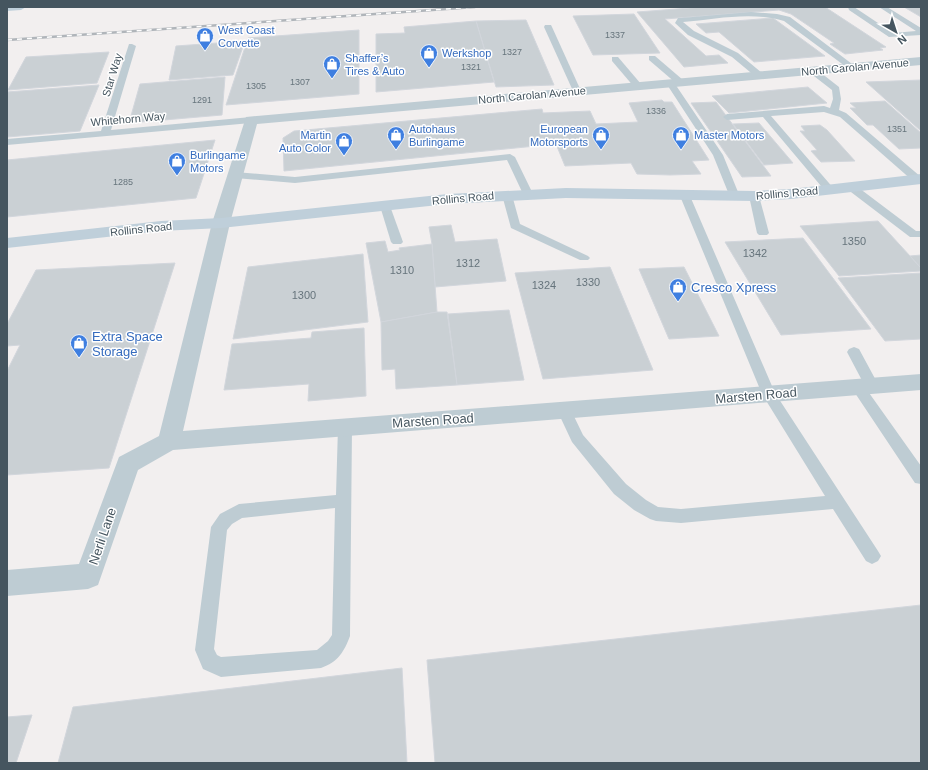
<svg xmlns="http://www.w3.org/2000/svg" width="928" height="770" font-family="Arial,sans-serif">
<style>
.building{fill:#cad0d4;stroke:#d2d6dc}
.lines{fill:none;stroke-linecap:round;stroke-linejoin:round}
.lane{fill:#beccd3;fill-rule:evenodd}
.street{fill:#beccd3;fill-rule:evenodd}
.secondary{fill:#bfcfda;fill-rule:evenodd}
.rail-casing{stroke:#b0b5ba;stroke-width:2.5}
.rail{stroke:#fff;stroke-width:1.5;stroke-dasharray:5;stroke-linecap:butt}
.labels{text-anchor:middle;stroke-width:3;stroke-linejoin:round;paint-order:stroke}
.far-number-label{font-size:9px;fill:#66747c}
.far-shop-label{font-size:11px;fill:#366cbe;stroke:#fff;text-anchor:start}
.far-street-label{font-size:11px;fill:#45555f;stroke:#fff}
.number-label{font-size:11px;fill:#66747c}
.shop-label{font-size:13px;fill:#366cbe;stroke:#fff;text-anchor:start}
.street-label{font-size:13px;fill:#45555f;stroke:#fff}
</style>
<rect width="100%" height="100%" fill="#f2efef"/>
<g class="building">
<path d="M703 7H825L886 47 880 48 883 50 845 54 830 44 834 43 791 14 779 10 665 19 706 56 719 55 728 63 684 67 637 12Z"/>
<path d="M904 7H921V17Z"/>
<path d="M634 14 660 53 593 55 573 16Z"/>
<path d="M773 18 825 56 754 62 719 32 706 33 696 24Z"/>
<path d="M526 20 554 85 496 87 476 21Z"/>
<path d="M476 21 494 82 376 92V34L405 33 404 27Z"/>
<path d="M359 30V94L226 105 248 38Z"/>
<path d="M245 41 233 75 169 80 176 46Z"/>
<path d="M109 52 97 83 8 90 26 57Z"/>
<path d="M225 77 222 115 129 123 140 84Z"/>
<path d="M921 80V131L866 82Z"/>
<path d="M99 85 80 131 7 137V92Z"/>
<path d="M808 87 827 103 729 113 712 96Z"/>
<path d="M662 100 664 102H672L709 160 692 161 701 174 670 175 637 174 631 163 565 166 556 144 284 171 283 138 294 131 542 109 543 113 590 111 596 124 638 122 629 103Z"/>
<path d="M885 101 921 133V148L899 149 873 125H867L850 108H856L850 103Z"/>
<path d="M716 102 771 176 742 177 691 103Z"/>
<path d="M759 123 793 163 764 165 733 124Z"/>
<path d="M820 125 827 130 855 161 821 162 811 151 817 150 800 131H805L801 126Z"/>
<path d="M215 140 196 198 7 217V160Z"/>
<path d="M878 221 921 268V271L839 276 800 226Z"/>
<path d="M451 225 455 242 497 239 506 281 435 287 432 244 429 227Z"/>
<path d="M803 238 871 329 781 335 725 242Z"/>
<path d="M385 241 388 252 400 250 399 248 432 244 437 312 381 322 366 243Z"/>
<path d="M363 254 368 322 233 339 248 267Z"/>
<path d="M921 255V268L910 256Z"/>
<path d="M175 263 109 468 7 475V371L20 345 7 346V324L36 270Z"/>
<path d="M610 267 653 370 543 379 515 273Z"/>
<path d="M684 267 719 336 669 339 639 269Z"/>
<path d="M921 273V339L885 341 838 278Z"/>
<path d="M509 310 524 380 457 385 448 314Z"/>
<path d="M437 312H447L457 385 396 389 395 369 382 370 381 322Z"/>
<path d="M364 328 366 396 308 401 309 384 224 390 232 344 311 338 312 332Z"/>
<path d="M921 605V763H435L427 660Z"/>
<path d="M402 668 407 763H58L73 707Z"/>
<path d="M32 715 16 763H7V717Z"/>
</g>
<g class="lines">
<g class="lane">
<path d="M848 7H854L893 33 916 31 879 7H887L921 28V35L889 37 849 10Z"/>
<path d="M751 12 777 14 790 17 856 67 852 69H849L784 21C752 11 716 19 683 22L694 31 738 53 762 73V77H756L732 57 688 35 675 23 678 18H681Z"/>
<path d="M545 25H551L552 27 581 91 580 93H574L573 91 544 27Z"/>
<path d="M129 44H132L136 46 111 130 251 117 256 120 251 123 7 145V139L101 131Z"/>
<path d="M649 56H655L683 80 684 82 683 84H677L649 60Z"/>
<path d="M612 57H618L641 84 642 86 641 88H635L612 61Z"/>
<path d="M810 69H816L839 87 841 99 839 110 846 113 921 177V181H913L840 117 824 112 771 116 835 190 834 192H826L763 117 727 120 723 117 727 114 824 106 830 108 833 99 832 90 810 73Z"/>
<path d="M667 81H673L723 155 740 197 739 199 735 200 730 197 713 155 666 83Z"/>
<path d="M510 154 515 157 533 194 532 196H524L507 160 295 183 235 178 230 175 235 172 295 177Z"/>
<path d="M851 184 855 185 916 231H921V237H910L847 189 846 187 847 185Z"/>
<path d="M507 192 512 195 520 224 588 256 590 258 588 260H580L511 228 502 195Z"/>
<path d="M685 193 690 196 775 393 878 551 881 556 878 561 872 564 866 561 833 509 681 523 656 521 650 519 634 510 614 494 572 442 557 410 559 406 564 405 569 406 583 435 626 484 646 500 658 507 681 509 825 496 762 394 680 196Z"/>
<path d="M754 193 759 196 769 233 767 235H759L757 233 749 196Z"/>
<path d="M385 203 390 206 403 242 401 244H393L391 242 380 206Z"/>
<path d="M854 347 859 349 879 386 877 390 872 391 867 390 921 466V484L915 483 851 387 853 383C859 382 862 382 866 388L847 352 849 349Z"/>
<path d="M345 421 350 423 352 427 350 636C344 652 338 662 321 668L221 677 203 669 195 650 211 527 220 514 239 504 336 495 338 427 340 423ZM335 508 332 635 328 641 317 650 221 657 217 655 214 649 227 530 232 524 242 518Z"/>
</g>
<path class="street" d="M921 57V65L257 124 230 223 183 431 921 374V390L173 450 138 470 98 585 88 589 7 596V570L79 564 119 457 159 436 212 223 246 117Z"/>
<g class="secondary">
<path d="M7 7H26L21 10 7 11Z"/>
<path d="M921 174V184L791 199 754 201 566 198 448 204 221 228 161 231 7 248V238L161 221 221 218 448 194 566 188 754 191 791 189Z"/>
</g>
<g class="rail-casing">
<path id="rail" d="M7 40 475 7"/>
</g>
<use href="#rail" class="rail"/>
</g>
<defs>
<g id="shop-pin" transform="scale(0.9)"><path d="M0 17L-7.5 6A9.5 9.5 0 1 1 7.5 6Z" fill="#3f7fe0" stroke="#fff"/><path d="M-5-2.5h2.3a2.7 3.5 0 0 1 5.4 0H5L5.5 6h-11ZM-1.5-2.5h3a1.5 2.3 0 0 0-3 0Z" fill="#fff"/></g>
</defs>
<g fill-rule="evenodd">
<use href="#shop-pin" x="205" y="36"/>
<use href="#shop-pin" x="429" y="53"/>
<use href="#shop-pin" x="332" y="64"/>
<use href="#shop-pin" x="396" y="135"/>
<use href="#shop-pin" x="601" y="135"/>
<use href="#shop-pin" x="681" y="135"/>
<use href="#shop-pin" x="344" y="141"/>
<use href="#shop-pin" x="177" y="161"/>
<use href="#shop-pin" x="678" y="287"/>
<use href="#shop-pin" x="79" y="343"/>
</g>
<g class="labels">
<g class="far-number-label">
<text x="615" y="38">1337</text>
<text x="512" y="55">1327</text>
<text x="471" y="70">1321</text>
<text x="300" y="85">1307</text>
<text x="256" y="89">1305</text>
<text x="202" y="103">1291</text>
<text x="656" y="114">1336</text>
<text x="897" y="132">1351</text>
<text x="123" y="185">1285</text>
</g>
<g class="far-shop-label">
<text x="218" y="34">West Coast<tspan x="218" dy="13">Corvette</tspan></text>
<text x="442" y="57">Werkshop</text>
<text x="345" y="62">Shaffer’s<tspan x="345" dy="13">Tires &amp; Auto</tspan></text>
<text x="409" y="133">Autohaus<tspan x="409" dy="13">Burlingame</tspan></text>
<text x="588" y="133" text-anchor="end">European<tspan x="588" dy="13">Motorsports</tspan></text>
<text x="331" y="139" text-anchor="end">Martin<tspan x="331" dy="13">Auto Color</tspan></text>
<text x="694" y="139">Master Motors</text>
<text x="190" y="159">Burlingame<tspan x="190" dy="13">Motors</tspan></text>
</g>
<g class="far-street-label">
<text transform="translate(855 67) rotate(-5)" y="4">North Carolan Avenue</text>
<text transform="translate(112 75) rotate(-73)" y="4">Star Way</text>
<text transform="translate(532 95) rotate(-5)" y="4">North Carolan Avenue</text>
<text transform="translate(128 119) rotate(-5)" y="4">Whitehorn Way</text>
<text transform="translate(787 193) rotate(-5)" y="4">Rollins Road</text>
<text transform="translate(463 198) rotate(-5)" y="4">Rollins Road</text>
<text transform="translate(141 229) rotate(-6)" y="4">Rollins Road</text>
</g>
<g class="number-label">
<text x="854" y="245">1350</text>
<text x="755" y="257">1342</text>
<text x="468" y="267">1312</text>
<text x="402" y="274">1310</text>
<text x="588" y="286">1330</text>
<text x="544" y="289">1324</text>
<text x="304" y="299">1300</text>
</g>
<g class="shop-label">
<text x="691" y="292">Cresco Xpress</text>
<text x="92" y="341">Extra Space<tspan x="92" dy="15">Storage</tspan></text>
</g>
<g class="street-label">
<text transform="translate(756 395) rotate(-5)" y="5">Marsten Road</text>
<text transform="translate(433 420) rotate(-4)" y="5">Marsten Road</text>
<text transform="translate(102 536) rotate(-71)" y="5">Nerli Lane</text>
</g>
</g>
<rect width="928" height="770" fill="none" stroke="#45555f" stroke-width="16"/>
<g transform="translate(896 32) rotate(141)" stroke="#ffffff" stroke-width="3" paint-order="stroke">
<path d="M0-3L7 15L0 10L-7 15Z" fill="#45555f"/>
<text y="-6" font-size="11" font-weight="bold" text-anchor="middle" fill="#45555f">N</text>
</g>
</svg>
